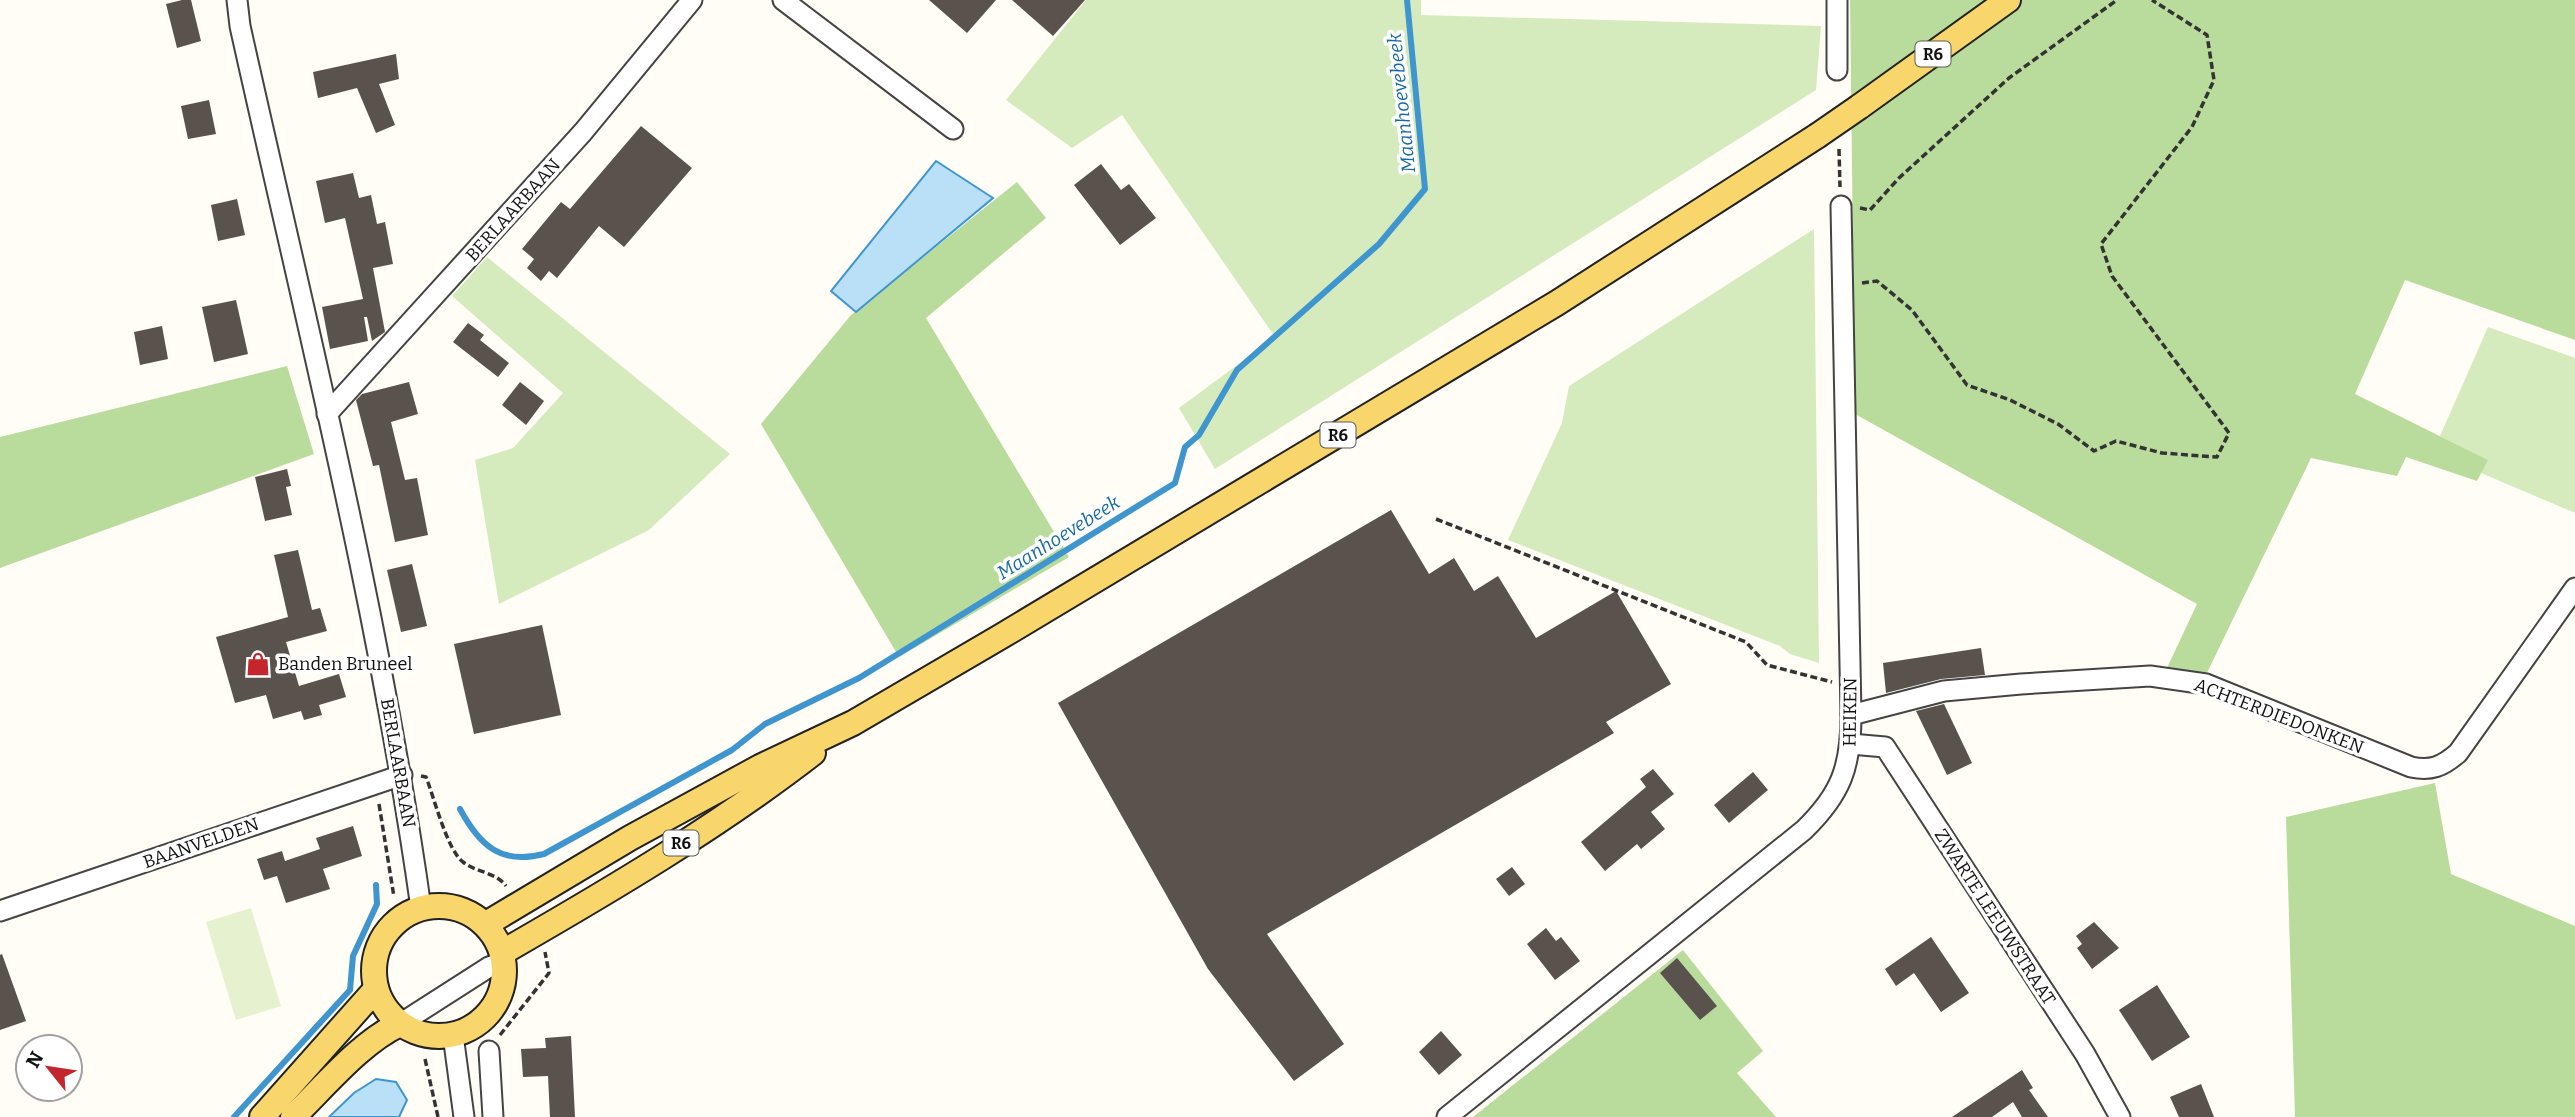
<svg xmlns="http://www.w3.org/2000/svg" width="2575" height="1117" font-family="Bitter,serif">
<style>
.green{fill:#d5ebbd}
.forest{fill:#b9dc9c}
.pitch{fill:#e6f2cf}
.water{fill:#b9e0f7;stroke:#3f96cf;stroke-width:2}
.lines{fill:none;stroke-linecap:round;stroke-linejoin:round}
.stream{stroke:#3f96cf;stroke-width:6}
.building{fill:#5a524d}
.minor-casing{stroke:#444;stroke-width:23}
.major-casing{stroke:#222;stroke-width:28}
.path{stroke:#333;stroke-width:3.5;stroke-dasharray:7 3.5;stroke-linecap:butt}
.minor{stroke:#fff;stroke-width:19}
.major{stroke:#f9d66b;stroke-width:24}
.major-bridge-casing{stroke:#222;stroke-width:28;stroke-linecap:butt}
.major-bridge{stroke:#f9d66b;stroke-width:24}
.labels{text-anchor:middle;stroke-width:7;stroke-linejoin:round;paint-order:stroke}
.shield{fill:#fff;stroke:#585858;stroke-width:2}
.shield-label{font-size:16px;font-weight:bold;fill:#111}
.street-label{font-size:18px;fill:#111;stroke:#fff}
.poi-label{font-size:18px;fill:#111;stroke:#fff;text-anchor:start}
.water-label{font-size:19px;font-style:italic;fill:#1768a6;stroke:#fff}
</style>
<rect width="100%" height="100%" fill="#fffdf5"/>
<g class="green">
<path d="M1086 0H1421V15L1821 26 1816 90 1215 469 1179 408 1275 337 1122 115 1072 148 1006 100Z"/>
<path d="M1814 229 1819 663 1790 654 1780 646 1508 540 1562 423 1569 386Z"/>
<path d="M487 257 730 454 649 530 499 604 475 460 513 448 563 393 452 296Z"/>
<path d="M2488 327 2575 358V513L2481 473 2487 460 2440 436Z"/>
</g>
<g class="forest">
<path d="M1850 0H2575V340L2405 280 2355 394 2488 460 2477 481 2406 457 2397 476 2311 458 2204 679 2167 668 2197 604 1855 414Z"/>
<path d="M1017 182 1046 218 926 318 1069 557 899 657 761 424 851 315Z"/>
<path d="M287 366 314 454 0 568V437Z"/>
<path d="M2435 783 2451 874 2575 926V1117H2295L2286 817Z"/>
<path d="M1683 950 1763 1051 1737 1073 1776 1117H1473Z"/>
</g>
<path class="pitch" d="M251 908 281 1006 236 1020 206 922Z"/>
<g class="water">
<path d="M936 161 993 198 856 312 831 291Z"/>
<path d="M376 1079 396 1082 407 1100 399 1117H329L354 1093Z"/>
</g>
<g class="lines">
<g class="stream">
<path d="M460 809C480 846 501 865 544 854L732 750 765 724 859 678 1175 483 1185 447 1199 435 1237 370 1379 244 1425 189 1407 0"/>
<path d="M234 1117 350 990 353 956 377 904 376 885"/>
</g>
</g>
<g class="building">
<path d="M182 0H191L201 41 177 48 166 4Z"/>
<path d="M929 0H996L967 33Z"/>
<path d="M1012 0H1085L1053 36Z"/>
<path d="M396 54 399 79 379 84 395 125 376 133 357 88 318 98 313 72Z"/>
<path d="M209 100 216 134 188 139 181 106Z"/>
<path d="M641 126 692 168 624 247 599 226 557 278 549 271 541 281 527 268 534 259 522 249 561 202 570 209Z"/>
<path d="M1101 164 1121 190 1129 184 1156 218 1120 245 1074 185Z"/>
<path d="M353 173 359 198 371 195 377 224 385 222 393 264 373 268 385 332 372 341 367 317H364L368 341 330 349 322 307 363 299 345 218 325 223 316 181Z"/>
<path d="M237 199 245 235 218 241 211 205Z"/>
<path d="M236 300 248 354 214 362 202 307Z"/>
<path d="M468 323 484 335 480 340 509 363 498 377 453 342Z"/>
<path d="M162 326 168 359 140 365 134 332Z"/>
<path d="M409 382 418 414 391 422 405 480 417 478 428 535 395 542 379 465 373 466 356 400 362 394Z"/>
<path d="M520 382 544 401 526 425 502 405Z"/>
<path d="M287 469 291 486 286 487 292 515 265 521 255 477Z"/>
<path d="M1391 510 1429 574 1454 558 1474 591 1498 576 1536 638 1616 591 1671 684 1606 722 1614 733 1267 934 1344 1044 1294 1081 1208 969 1058 703Z"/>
<path d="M298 550 312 610 320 608 327 631 286 642 299 686 339 674 346 697 319 705 322 715 304 720 301 711 273 719 266 695 235 703 216 637 288 617 274 555Z"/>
<path d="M412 564 427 626 401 632 387 570Z"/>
<path d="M542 625 561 715 474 734 454 644Z"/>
<path d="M1981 648 1985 675 1941 679 1886 693 1883 663Z"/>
<path d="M1944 704 1972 763 1947 775 1916 711Z"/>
<path d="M1653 769 1674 794 1651 812 1665 829 1641 849 1637 844 1605 871 1581 842 1646 787 1640 779Z"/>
<path d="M1753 772 1768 790 1729 823 1714 805Z"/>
<path d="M353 826 362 856 323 869 330 889 286 903 277 876 264 880 257 859 282 851 285 861 320 849 316 838Z"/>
<path d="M1512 867 1525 884 1509 896 1496 879Z"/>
<path d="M2094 922 2119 948 2092 969 2077 948 2082 944 2076 936Z"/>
<path d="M1546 928 1556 941 1561 937 1580 961 1555 980 1527 944Z"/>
<path d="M1931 937 1969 993 1941 1012 1914 973 1896 986 1885 969Z"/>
<path d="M2 954 26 1021 0 1030V955Z"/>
<path d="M1677 958 1717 1006 1700 1020 1660 973Z"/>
<path d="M2157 985 2190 1037 2152 1061 2119 1010Z"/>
<path d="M1441 1031 1462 1055 1439 1075 1419 1052Z"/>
<path d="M571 1036 575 1117H550L548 1076 523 1077 521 1049 546 1048 545 1038Z"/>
<path d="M2022 1070 2033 1088 2029 1090 2048 1117H2022L2013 1102 1992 1117H1952Z"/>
<path d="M2201 1084 2214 1117H2179L2170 1097Z"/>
</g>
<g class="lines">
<g class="minor-casing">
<g id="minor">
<path d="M237 0 240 26C305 319 379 610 421 908"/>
<path d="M783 0 953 129"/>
<path d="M1837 70V0"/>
<path d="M327 414 583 132 692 0"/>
<path d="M1851 715 1944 691 2021 684 2150 676 2206 684 2411 767C2431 771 2442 767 2458 753L2575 588"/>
<path d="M1851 744 1885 747 2085 1054 2120 1117"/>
<path d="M0 911 402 775"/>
<path d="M400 1024 489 967 504 961"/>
<path d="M453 1035 464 1117"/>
<path d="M489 1051 493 1117"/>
<path d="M1447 1117 1804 830C1841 794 1851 767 1851 715L1841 206"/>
</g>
</g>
<g class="major-casing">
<g id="major">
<path d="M1859 107 2008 0"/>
<circle cx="439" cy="971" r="65"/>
<path d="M486 924 630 838 760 767 853 723 1000 637 1557 303 1817 136"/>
<path d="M503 952C609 891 716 828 813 753"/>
<path d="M262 1117 376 989"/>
<path d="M293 1117C324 1087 362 1041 400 1024"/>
</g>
</g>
<g class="path">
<path d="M1839 149 1840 187"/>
<path d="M1860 208 1870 210 1899 178 2009 78 2117 0"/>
<path d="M1862 283 1877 281 1912 310 1967 385 2010 400 2058 424 2094 451 2116 441 2162 453 2217 457 2229 433 2112 276 2101 244 2192 127 2214 80 2207 35 2152 0"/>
<path d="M1436 519 1746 642 1767 665 1832 682"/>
<path d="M421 776 426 777C434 797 447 850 463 862 477 873 496 872 506 886"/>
<path d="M379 804 394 897"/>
<path d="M500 1035 549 973 545 952"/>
<path d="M425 1059 438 1117"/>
</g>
<use href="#minor" class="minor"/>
<use href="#major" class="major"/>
<g class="major-bridge-casing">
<path id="major-bridge" d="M1817 136 1859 107"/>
</g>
<use href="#major-bridge" class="major-bridge"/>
</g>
<defs>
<g id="shop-bare" transform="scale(1.89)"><path d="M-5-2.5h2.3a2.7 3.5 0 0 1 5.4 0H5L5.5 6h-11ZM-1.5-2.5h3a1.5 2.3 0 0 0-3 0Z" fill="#c4262e" stroke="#fff" stroke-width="2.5" paint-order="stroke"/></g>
</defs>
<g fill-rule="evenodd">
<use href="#shop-bare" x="258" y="664"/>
</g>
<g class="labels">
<g class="shield">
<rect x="1915.5" y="41.5" width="35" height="25" rx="5"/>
<rect x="1320.5" y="422.5" width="35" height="25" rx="5"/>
<rect x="663.5" y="830.5" width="35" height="25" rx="5"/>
</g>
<g class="shield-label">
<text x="1933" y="60">R6</text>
<text x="1338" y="441">R6</text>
<text x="681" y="849">R6</text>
</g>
<g class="street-label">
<text transform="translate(513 210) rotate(-48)" y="6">BERLAARBAAN</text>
<text transform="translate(1850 712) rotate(-89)" y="6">HEIKEN</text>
<text transform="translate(2279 716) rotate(21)" y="6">ACHTERDIEDONKEN</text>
<text transform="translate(398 763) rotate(80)" y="6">BERLAARBAAN</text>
<text transform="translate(201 843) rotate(-19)" y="6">BAANVELDEN</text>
<text transform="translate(1995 917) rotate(57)" y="6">ZWARTE LEEUWSTRAAT</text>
</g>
<g class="poi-label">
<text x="278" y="670">Banden Bruneel</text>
</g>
<g class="water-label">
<text transform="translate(1401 103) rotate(-96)" y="7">Maanhoevebeek</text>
<text transform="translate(1058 537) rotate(-32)" y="7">Maanhoevebeek</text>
</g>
</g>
<g transform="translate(49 1068) rotate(300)"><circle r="33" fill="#ffffff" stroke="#a0a0a0" stroke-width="2"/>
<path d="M0-5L12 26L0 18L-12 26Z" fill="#c4262e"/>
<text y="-10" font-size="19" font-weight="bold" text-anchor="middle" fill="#111111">N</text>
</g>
</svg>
